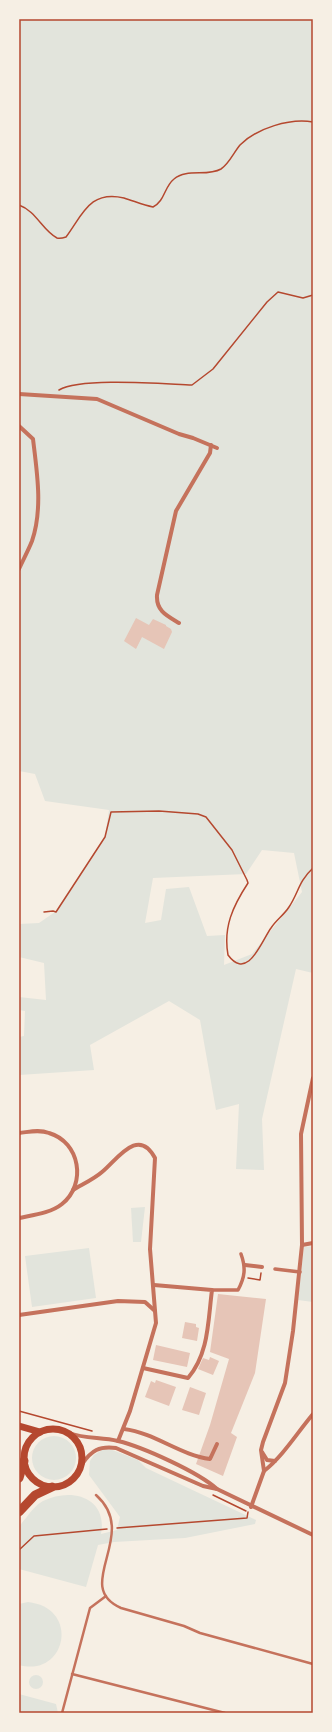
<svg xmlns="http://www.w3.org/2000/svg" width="332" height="1732" font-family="'Titillium Web',sans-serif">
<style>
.green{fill:#e2e4dc;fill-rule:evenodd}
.building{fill:#e6c5b7}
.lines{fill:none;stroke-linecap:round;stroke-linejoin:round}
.path{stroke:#b5482f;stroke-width:1.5}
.service{stroke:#c5725c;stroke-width:2.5}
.pedestrian{stroke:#c5725c;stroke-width:3.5}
.minor{stroke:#c5725c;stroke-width:4}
.secondary{stroke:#b5482f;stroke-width:7}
.motorway{stroke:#b5482f;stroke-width:9}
.neatline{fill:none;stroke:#b5482f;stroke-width:1.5}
</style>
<rect width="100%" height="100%" fill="#f6efe4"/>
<g class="green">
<path d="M19 19H313V973L296 969 262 1119 264 1170 236 1169 239 1104 216 1110 200 1020 169 1001 90 1045 94 1070 19 1075V1037L24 1036 25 1011 19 1010V997L46 1000 44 963 19 957V924L39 923 55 912 105 836 109 810 45 801 35 774 19 771ZM262 850 294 853 302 892 252 954 224 965 225 935 207 936 189 887 166 889 161 920 145 923 153 878 246 874Z"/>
<path d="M145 1207 141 1242H133L131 1208Z"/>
<path d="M313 1246V1302L298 1300 304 1247Z"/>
<path d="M89 1248 96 1298 32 1307 25 1256Z"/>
<circle cx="54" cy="1458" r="22"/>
<path d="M110 1449 138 1460 146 1468 256 1520 255 1524 185 1538 114 1542 98 1545 86 1587 19 1569C19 1556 17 1541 19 1528 20 1525 23 1521 26 1518 31 1511 36 1505 43 1501 71 1487 108 1497 101 1534L117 1530 120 1517 89 1475 90 1461 94 1455 102 1450Z"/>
<path d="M28 1602C81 1608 66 1678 19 1665V1604Z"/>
<circle cx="36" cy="1682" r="7"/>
<path d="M19 1694 56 1704 58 1713H19Z"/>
</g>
<g class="building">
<path d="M136 618 149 625 153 619 166 625V626L171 629 172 632 164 649 142 637 136 649 124 641Z"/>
<path d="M218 1294 266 1299 255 1373 231 1433 237 1437 223 1476 196 1464 210 1425 229 1359 210 1352Z"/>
<path d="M185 1322 196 1324V1327L199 1328 197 1341 182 1338Z"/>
<path d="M156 1345 190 1353 187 1367 153 1360Z"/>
<path d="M210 1357 219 1361 213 1375 198 1369 203 1358 209 1360Z"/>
<path d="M156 1380 176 1387 169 1406 145 1397 151 1381 155 1383Z"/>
<path d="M190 1387 206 1393 199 1415 182 1410Z"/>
</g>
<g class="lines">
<g class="path">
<path d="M19 205C36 211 43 231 57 238 60 239 63 238 66 237 83 214 90 190 124 198 134 201 143 205 153 207 165 201 164 187 174 179 187 168 207 177 221 169 229 164 234 152 240 145 257 128 290 118 313 122"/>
<path d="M59 390C81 377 164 384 192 385L213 369 267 302 278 292 303 298 313 295"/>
<path d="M44 912 53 911 56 912 105 837 111 812 159 811 198 814 206 817 232 850 247 880 248 883C233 906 223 927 228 955 248 982 262 940 271 928 276 920 284 915 289 907 299 892 298 882 313 868"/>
<path d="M248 1278 260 1280 261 1273"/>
<path d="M19 1411 92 1431"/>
<path d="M213 1495 246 1511"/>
<path d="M117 1528 247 1518 248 1512"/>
<path d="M19 1550 34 1536 107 1529"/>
</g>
<g class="service">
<path d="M96 1495C141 1535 71 1586 121 1608L184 1626 200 1633 313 1664"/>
<path d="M72 1674 225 1713"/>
<path d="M62 1713 90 1608 106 1596"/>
</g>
<g class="pedestrian">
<path d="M275 1269 300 1272"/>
<path d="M212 1290H238C245 1277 246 1268 241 1254"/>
</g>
<g class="minor">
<path d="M19 394 97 399 179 434 193 438 217 448"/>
<path d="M19 426 33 439C37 472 43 509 32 541 28 551 23 560 19 569"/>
<path d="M179 623C167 616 156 611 157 595L176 511 210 453 211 445"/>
<path d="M19 1133C29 1132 39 1129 49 1133 80 1142 87 1184 62 1204 51 1213 33 1215 19 1218"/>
<path d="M73 1190C83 1184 94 1179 102 1172 117 1160 138 1126 155 1158L150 1249 156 1323 130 1411 118 1441"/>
<path d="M302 1245 313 1243"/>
<path d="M245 1265 262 1267"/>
<path d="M19 1315 118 1301 145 1302 155 1311"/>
<path d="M143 1368 188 1378C209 1354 208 1320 212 1290L154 1285"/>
<path d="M124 1429C155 1433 180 1455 210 1459L217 1444"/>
<path d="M69 1433C85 1439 101 1437 118 1441 143 1447 198 1472 217 1489"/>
<path d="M262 1452 267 1460 275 1461"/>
<path d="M82 1464C92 1450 99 1446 116 1448L203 1486 217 1489 313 1535"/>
<path d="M264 1471C283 1456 297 1433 313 1414"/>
<path d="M251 1507 264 1471 261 1450 263 1442 285 1383 293 1331 302 1245 301 1134 313 1078"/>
</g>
<g class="secondary">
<path d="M19 1426 40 1432"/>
<circle cx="53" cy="1458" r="29"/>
</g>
<g class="motorway">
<path d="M19 1478 24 1461"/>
<path d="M19 1512 35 1495 52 1487"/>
</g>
</g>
<rect width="332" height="1732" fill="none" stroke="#f6efe4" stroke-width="40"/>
<rect x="20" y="20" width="292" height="1692" class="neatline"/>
</svg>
